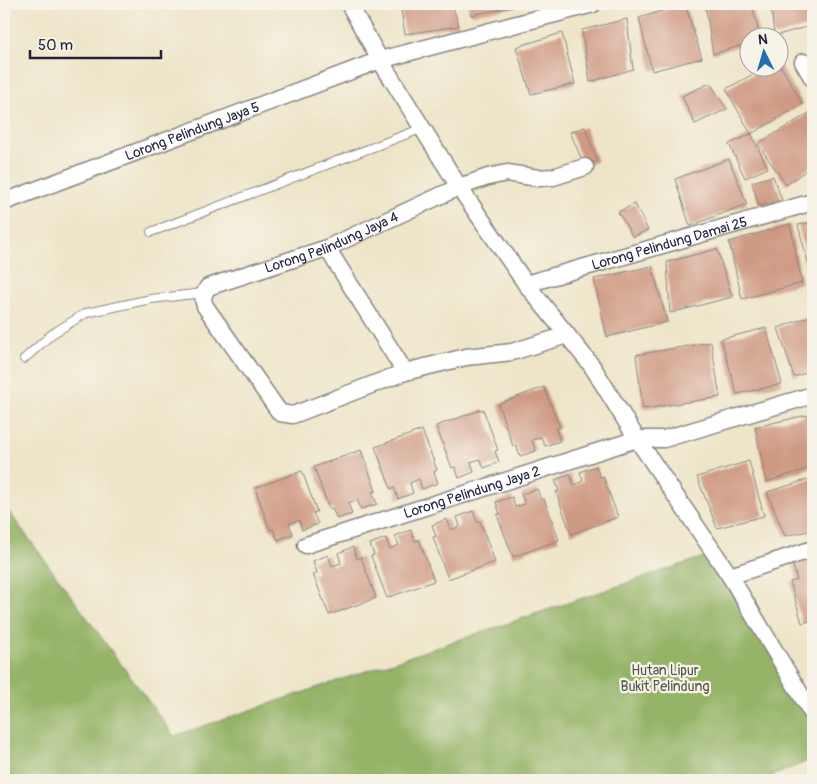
<svg xmlns="http://www.w3.org/2000/svg" width="817" height="784" font-family="Pangolin,sans-serif">
<style>
.forest{fill:#95b467;stroke:#5c6b51}
.building{fill:#cf9a84}
.lines{fill:none;stroke-linecap:round;stroke-linejoin:round}
.lane-casing{stroke:#888482;stroke-width:10}
.street-casing{stroke:#888482;stroke-width:19}
.lane{stroke:#fff;stroke-width:8}
.street{stroke:#fff;stroke-width:16}
.labels{text-anchor:middle;stroke-width:4.5;stroke-linejoin:round;paint-order:stroke}
.street-label{font-size:14px;fill:#22223b;stroke:#f7f3e8}
.park-label{font-size:14px;fill:#50574d;stroke:#f7f3e8}
</style>
<rect width="100%" height="100%" fill="#f7f3e8"/>
<filter id="ink" filterUnits="userSpaceOnUse"><feTurbulence type="fractalNoise" baseFrequency=".02" numOctaves="2"/><feDisplacementMap in="SourceGraphic" scale="10" xChannelSelector="R" yChannelSelector="G"/><feConvolveMatrix kernelMatrix="1 2 1 2 8 2 1 2 1" color-interpolation-filters="sRGB"/></filter>
<filter id="wash" filterUnits="userSpaceOnUse"><feTurbulence type="fractalNoise" baseFrequency=".0096" numOctaves="4" result="noise"/><feDisplacementMap in="SourceGraphic" scale="20" xChannelSelector="R" yChannelSelector="G"/><feGaussianBlur stdDeviation="1.12" result="paint"/><feColorMatrix in="noise" values="0 0 0 0 0 0 0 0 0 0 0 0 0 0 0 0 0 1.4 0 .05"/><feComposite in="paint" operator="in"/></filter>
<g filter="url(#wash)">
<rect width="100%" height="100%" fill="#eee5c8"/>
<path class="forest" d="M4 505 174 736 710 555 813 723V759L762 780H4Z"/>
<g id="blocks">
<g class="building">
<path d="M400 4H452L459 26 405 34Z"/>
<path d="M468 4H524V5L471 15Z"/>
<path d="M685 4 702 58 652 71 639 18Z"/>
<path d="M705 4H752L760 38H750V43L713 54Z"/>
<path d="M771 4H813V25L774 36Z"/>
<path d="M627 19 633 69 590 82 582 30Z"/>
<path d="M562 33 575 84 531 94 516 47Z"/>
<path d="M780 65 803 104 751 134 726 89 764 68H780Z"/>
<path d="M710 83 727 109 695 124 682 96Z"/>
<path d="M809 113 813 119V165L786 185 758 144Z"/>
<path d="M585 127 597 161 585 167 570 132Z"/>
<path d="M751 134 768 168 745 178 729 144Z"/>
<path d="M729 159 747 204 690 226 675 179Z"/>
<path d="M773 176 782 200 759 206 752 182Z"/>
<path d="M635 204 648 230 633 237 618 212Z"/>
<path d="M813 222V281L798 225Z"/>
<path d="M790 224 802 283 742 299 729 242Z"/>
<path d="M717 249 732 297 670 313 667 262Z"/>
<path d="M652 266 667 322 607 337 594 279Z"/>
<path d="M813 315V370L794 377 778 328Z"/>
<path d="M766 328 782 384 737 394 721 339Z"/>
<path d="M711 342 720 397 643 409 636 355Z"/>
<path d="M544 387 560 428 556 429 560 441 545 446 541 437 532 440 536 451 520 456 516 445 513 446 498 404Z"/>
<path d="M483 409 498 450 495 451 499 462 484 468 480 459 471 462 474 472 459 478 455 467 452 468 436 426Z"/>
<path d="M807 415 813 439V467L766 482 755 427Z"/>
<path d="M422 430 437 470 434 472 438 483 422 489 419 479 410 483 413 493 398 499 394 487 391 489 375 447Z"/>
<path d="M361 450 376 491 372 492 377 504 361 509 357 500 348 503 352 514 337 519 332 508 329 509 314 467Z"/>
<path d="M749 461 764 516 717 528 697 477Z"/>
<path d="M596 466 600 477 603 476 618 517 571 534 556 492 559 491 555 480 570 474 574 485 583 481 580 472Z"/>
<path d="M302 471 317 512 313 513 318 524 302 530 299 520 289 524 293 534 278 540 273 529 270 530 255 488Z"/>
<path d="M813 478V530L785 536 767 492Z"/>
<path d="M537 489 541 500 544 499 559 540 513 557 497 515 500 514 496 502 512 497 515 507 525 504 521 494Z"/>
<path d="M473 511 477 522 480 521 495 562 448 579 433 537 436 536 432 525 447 519 451 530 460 526 457 517Z"/>
<path d="M411 530 415 541 419 540 434 581 387 598 371 556 374 555 370 544 386 538 390 549 399 545 395 536Z"/>
<path d="M353 547 357 559 361 557 376 598 329 615 313 574 317 573 313 561 328 555 332 566 341 563 338 553Z"/>
<path d="M813 556V620L802 623 790 582 797 580 792 562Z"/>
</g>
</g>
</g>
<g filter="url(#ink)">
<use href="#blocks" fill-opacity="0" stroke="#888482" stroke-width="1"/>
<g class="lines">
<g class="lane-casing">
<g id="lane">
<path d="M151 232 423 128"/>
<path d="M24 359 52 334 86 313 151 299 203 293"/>
</g>
</g>
<g class="street-casing">
<g id="street">
<path d="M349 4 380 60 459 187 526 284 592 366 637 439 730 576 813 715"/>
<path d="M803 62 813 79"/>
<path id="s1" d="M4 202 380 60 593 4"/>
<path d="M327 248 405 372"/>
<path id="s2" d="M526 284 813 202"/>
<path id="s3" d="M567 335 512 352 466 357 405 372 293 415 280 413 205 306C202 298 203 295 208 287L327 248 459 187 488 177 507 173 538 178 553 177 585 167"/>
<path id="s4" d="M306 545 637 439H664L813 395"/>
<path d="M730 576 813 549"/>
</g>
</g>
<use href="#lane" class="lane"/>
<use href="#street" class="street"/>
</g>
</g>
<g class="labels">
<g class="street-label">
<text dy="5" stroke="none"><textPath href="#s1" startOffset="201">Lorong Pelindung Jaya 5</textPath></text>
<text dy="5" stroke="none"><textPath href="#s3" startOffset="582">Lorong Pelindung Jaya 4</textPath></text>
<text dy="5" stroke="none"><textPath href="#s2" startOffset="149">Lorong Pelindung Damai 25</textPath></text>
<text dy="5" stroke="none"><textPath href="#s4" startOffset="174">Lorong Pelindung Jaya 2</textPath></text>
</g>
<g class="park-label">
<text x="665" y="675">Hutan Lipur<tspan x="665" dy="16">Bukit Pelindung</tspan></text>
</g>
</g>
<rect width="817" height="784" fill="none" stroke="#f7f3e8" stroke-width="20"/>
<g transform="translate(764 52) rotate(355)"><circle r="24" fill="#f7f3e8" stroke="#a29fa3"/>
<path d="M0-4L9 19L0 12L-9 19Z" fill="#1f6fb2"/>
<text y="-8" font-size="14" font-weight="bold" text-anchor="middle" fill="#22223b">N</text>
</g>
<path d="M30 50v8h131v-8" fill="none" stroke="#22223b" stroke-width="2.5"/>
<text x="38" y="50" font-size="15" fill="#22223b" stroke="#f7f3e8" stroke-width="4" paint-order="stroke">50 m</text>
</svg>
